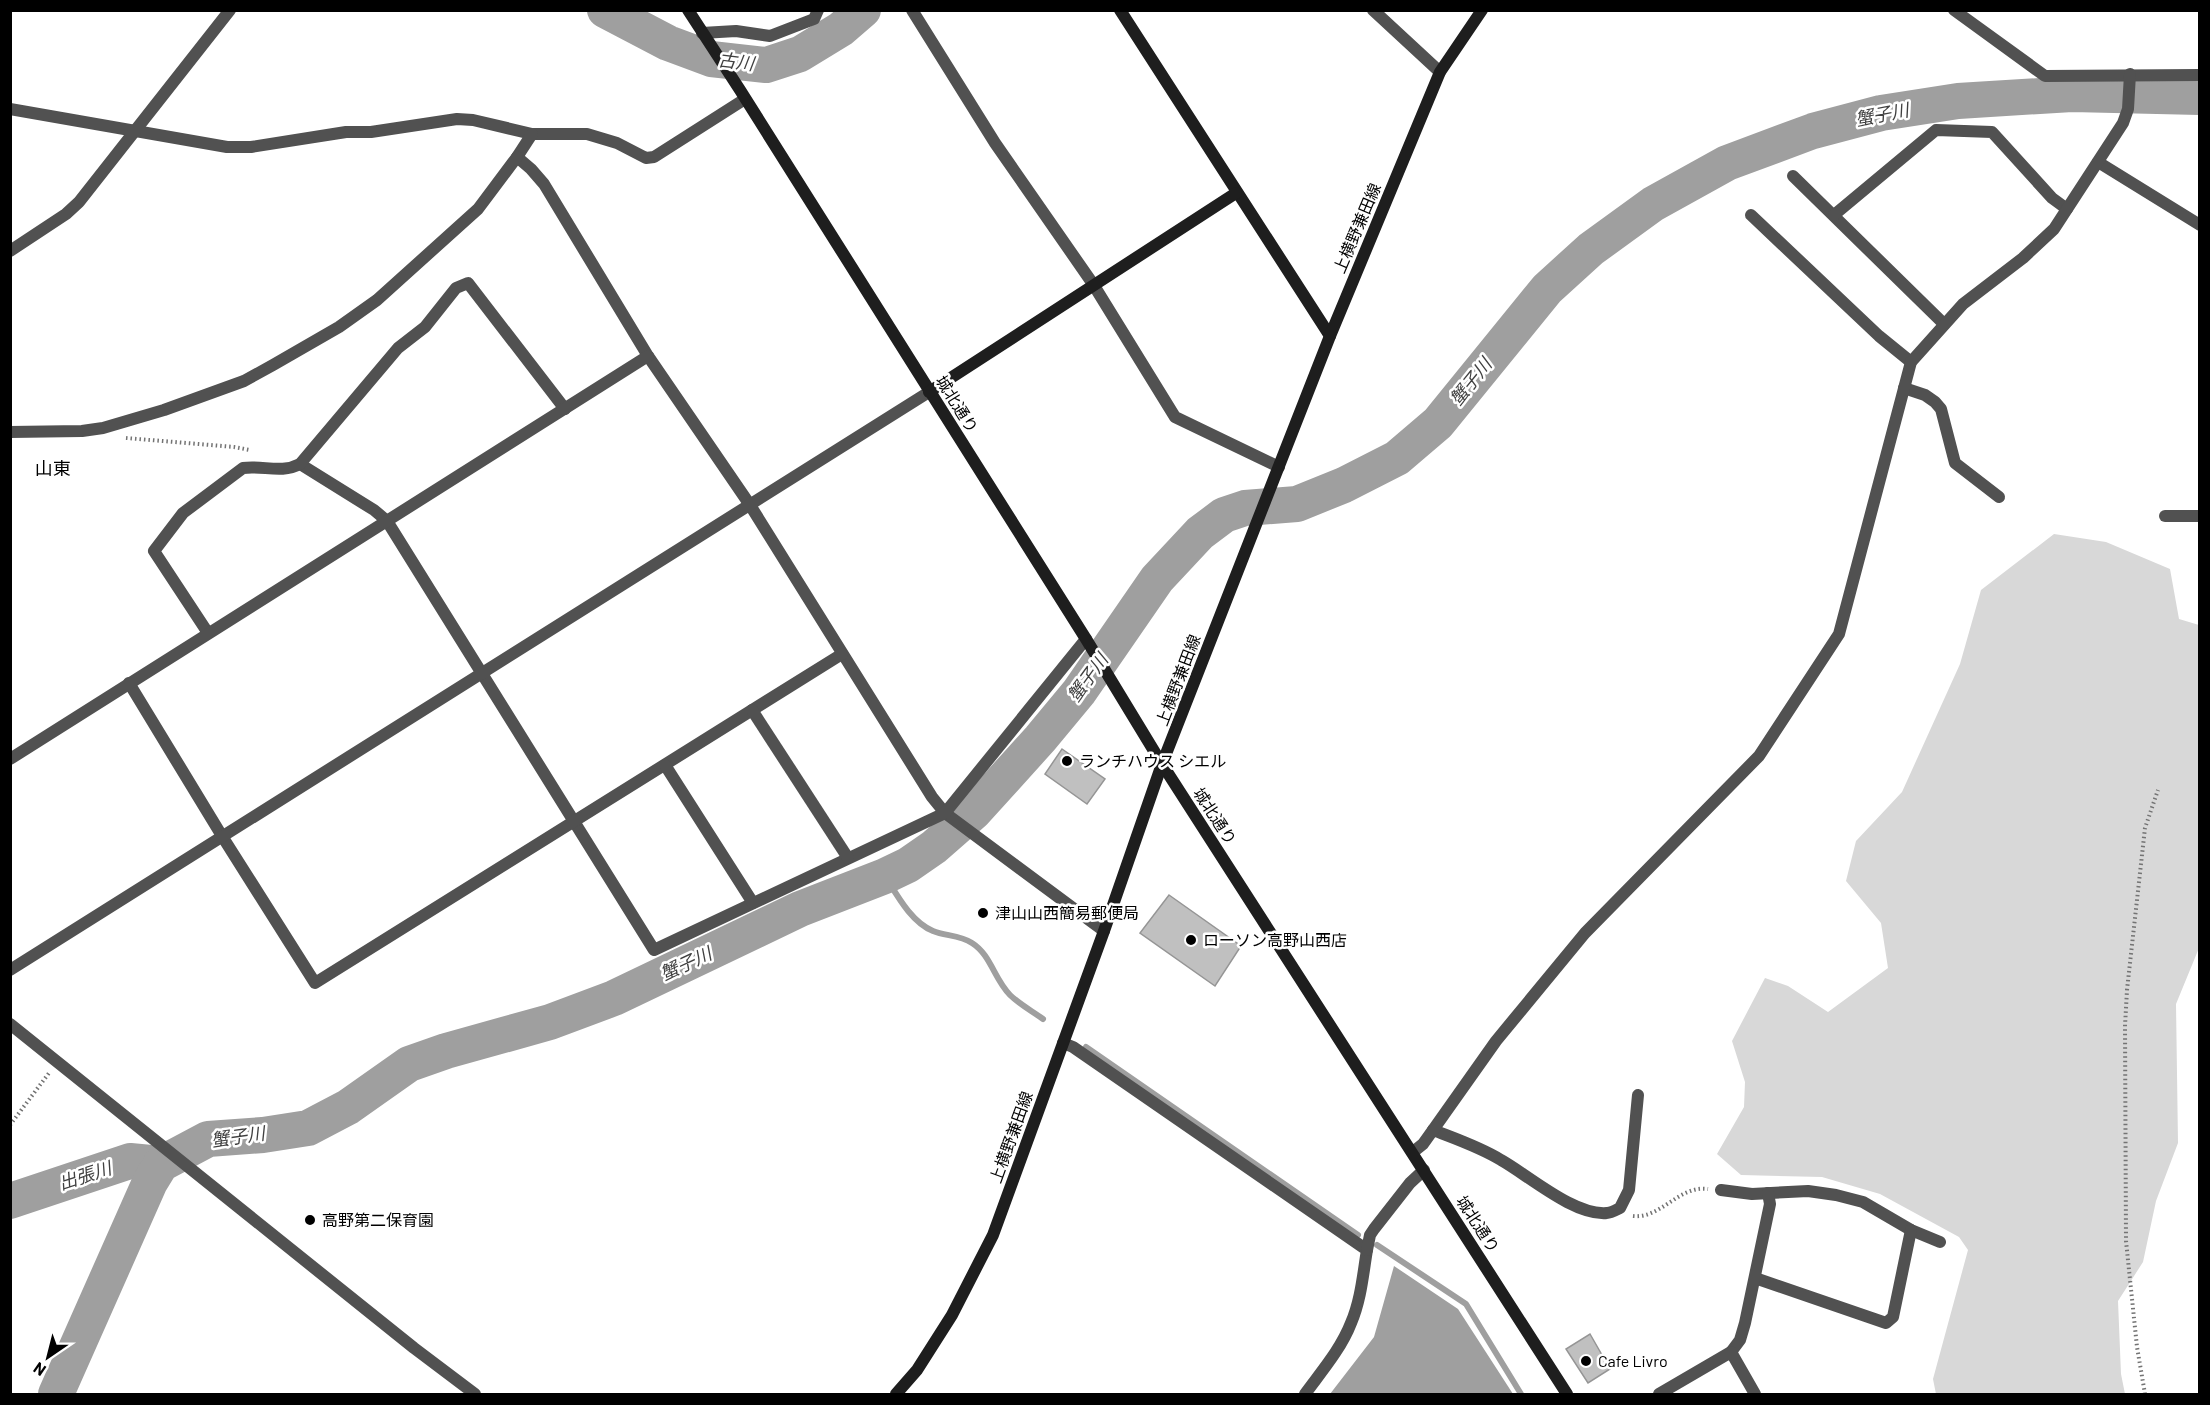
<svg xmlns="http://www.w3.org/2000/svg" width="2210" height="1405" font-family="Barlow,'Noto Sans JP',sans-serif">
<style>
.green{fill:#d8d8d8}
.water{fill:#9f9f9f}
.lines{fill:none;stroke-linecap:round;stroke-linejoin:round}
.stream{stroke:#9f9f9f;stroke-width:6}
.river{stroke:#9f9f9f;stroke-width:36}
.building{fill:#c0c0c0;stroke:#959595;stroke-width:1.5}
.path{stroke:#737373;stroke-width:4;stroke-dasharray:1.5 3;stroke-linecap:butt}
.street{stroke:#515151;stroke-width:12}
.secondary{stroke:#1e1e1e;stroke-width:12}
.poi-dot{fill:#000;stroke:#fff;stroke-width:2}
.labels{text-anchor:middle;stroke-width:5;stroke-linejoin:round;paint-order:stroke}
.street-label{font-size:16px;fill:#000;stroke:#fff}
.poi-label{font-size:16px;fill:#000;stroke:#fff;text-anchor:start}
.water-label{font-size:18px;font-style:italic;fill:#404040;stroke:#fff}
.neighbourhood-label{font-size:18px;fill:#000;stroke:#fff}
</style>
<rect width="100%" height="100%" fill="#fff"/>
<path class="green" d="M2054 534 2106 542 2170 569 2179 619 2199 625V948L2176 1004 2178 1143 2156 1201 2143 1262 2118 1301 2121 1374 2125 1394H1936L1933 1379 1968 1250 1959 1237 1880 1194 1822 1177 1741 1175 1717 1154 1744 1107 1745 1082 1732 1041 1765 978 1788 986 1828 1012 1888 968 1881 923 1846 881 1856 841 1902 792 1960 664 1981 590Z"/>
<path class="water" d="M1394 1266 1458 1309 1513 1394H1330L1374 1337Z"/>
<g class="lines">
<g class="stream">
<path d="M885 876C897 895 911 922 933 931 945 936 960 935 972 943 991 955 994 979 1010 995 1019 1004 1032 1011 1043 1019"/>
<path d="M1086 1047 1358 1235"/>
<path d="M1377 1245 1466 1304 1521 1394"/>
</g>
<g class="river">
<path d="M605 10 668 43 711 59 766 65 800 54 841 29 863 10"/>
<path d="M10 1201 130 1161 161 1164"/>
<path d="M56 1394 150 1182 161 1164 208 1139 263 1135 308 1128 348 1107 409 1064 446 1051 550 1022 614 998 800 909 885 876 908 865 934 847 974 812 1040 739 1079 692 1157 579 1200 533 1224 515 1245 508 1297 504 1344 485 1397 458 1438 423 1547 289 1591 249 1653 204 1727 163 1813 131 1881 113 1958 101 2072 94 2200 97"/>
</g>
</g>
<g class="building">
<path d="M1062 749 1105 779 1087 804 1045 774Z"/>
<path d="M1169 895 1241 946 1215 986 1140 933Z"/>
<path d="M1590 1334 1610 1369 1588 1383 1566 1349Z"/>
</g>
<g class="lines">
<g class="path">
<path d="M126 438 234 447 250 450"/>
<path d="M10 1125 49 1073"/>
<path d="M1633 1216C1661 1219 1679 1185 1708 1189"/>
<path d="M2145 1394 2137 1347 2126 1241 2125 1026 2127 990 2145 828 2158 790"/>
</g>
<g class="street">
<path d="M912 10 995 143 1093 284 1175 417 1279 467"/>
<path d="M1373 10 1440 72"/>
<path d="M1954 10 2045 76 2200 75"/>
<path d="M702 33 736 31 770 36 814 19 818 10"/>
<path d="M10 109 227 147H251L346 132H371L457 119 473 120 532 134H587L617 143 646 158 654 157 745 99"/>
<path d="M532 134 517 157 531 169 544 184 648 356 750 505 932 797 945 813 1104 931"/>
<path d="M2098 162 2200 225"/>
<path d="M1793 176 1944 324"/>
<path d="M1751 215 1879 336 1911 362"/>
<path d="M1834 215 1936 130 1992 132 2052 198 2067 209"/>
<path d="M10 251 66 214 79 202 230 10"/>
<path d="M1904 388 1925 395 1935 402 1941 409 1955 463 1999 497"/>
<path d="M10 432 82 431 103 428 164 410 244 381 273 365 339 327 377 300 478 209 517 157"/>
<path d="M300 464 374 510 387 521 654 950 945 813 1086 639"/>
<path d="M2165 516H2200"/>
<path d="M208 633 154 551 183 513 243 468C263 465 281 474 300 464L398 348 425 327 456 288 468 283 565 409"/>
<path d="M129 683 222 836 315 983 842 654"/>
<path d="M752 710 848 858"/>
<path d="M10 759 648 356"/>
<path d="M665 765 753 903"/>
<path d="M10 970 929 392"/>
<path d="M10 1024 414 1348 475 1394"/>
<path d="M1063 1043 1073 1047 1367 1250C1363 1274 1361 1300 1351 1323 1341 1349 1321 1372 1305 1394"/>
<path d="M1433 1130C1456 1139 1480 1147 1501 1160 1528 1175 1574 1216 1607 1213 1611 1213 1616 1210 1620 1208L1629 1190 1638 1095"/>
<path d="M1413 1152 1423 1144 1433 1130 1496 1041 1585 933 1759 756 1839 634 1911 362 1963 304 2023 258 2054 229 2123 123 2128 109 2130 74"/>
<path d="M1721 1190 1752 1194 1808 1191 1836 1195 1863 1202 1911 1230 1940 1242"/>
<path d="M1367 1250 1370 1235 1374 1229 1410 1183 1424 1170"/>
<path d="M1755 1278 1886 1323 1893 1317 1911 1230"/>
<path d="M1731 1352 1740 1340 1745 1323 1770 1204 1768 1193"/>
<path d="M1659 1394 1731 1352 1755 1394"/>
</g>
<g class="secondary">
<path d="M688 10 740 90 1086 639 1162 764 1567 1394"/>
<path d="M1120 10 1330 336"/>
<path d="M929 392 1236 193"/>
<path d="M896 1394 917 1370 952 1315 993 1235 1104 931 1162 764 1330 336 1440 72 1482 10"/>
</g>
</g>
<g class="poi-dot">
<circle cx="1067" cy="761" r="6"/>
<circle cx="983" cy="913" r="6"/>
<circle cx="1191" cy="940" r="6"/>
<circle cx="310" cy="1220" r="6"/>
<circle cx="1586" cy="1361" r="6"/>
</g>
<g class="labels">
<g class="street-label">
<text transform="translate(1357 228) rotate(-67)" y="6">上横野兼田線</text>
<text transform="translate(957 404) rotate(58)" y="6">城北通り</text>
<text transform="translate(1178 680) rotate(-69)" y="6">上横野兼田線</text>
<text transform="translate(1215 816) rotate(57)" y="6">城北通り</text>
<text transform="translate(1011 1137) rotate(-70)" y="6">上横野兼田線</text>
<text transform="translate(1478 1224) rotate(57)" y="6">城北通り</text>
</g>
<g class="poi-label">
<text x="1079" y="767">ランチハウス シエル</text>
<text x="995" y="919">津山山西簡易郵便局</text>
<text x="1203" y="946">ローソン高野山西店</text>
<text x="322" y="1226">高野第二保育園</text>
<text x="1598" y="1367">Cafe Livro</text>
</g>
<g class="water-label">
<text transform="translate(736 62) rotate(7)" y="6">古川</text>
<text transform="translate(1882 115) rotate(-11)" y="6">蟹子川</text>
<text transform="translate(1471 382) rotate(-51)" y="6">蟹子川</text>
<text transform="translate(1088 678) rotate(-54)" y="6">蟹子川</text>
<text transform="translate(686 964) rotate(-25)" y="6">蟹子川</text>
<text transform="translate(238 1137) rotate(-8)" y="6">蟹子川</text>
<text transform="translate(85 1176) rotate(-18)" y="6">出張川</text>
</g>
<g class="neighbourhood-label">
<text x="53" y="475">山東</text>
</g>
</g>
<rect width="2210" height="1405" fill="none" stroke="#000000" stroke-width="24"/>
<g transform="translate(48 1357) rotate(215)" stroke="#ffffff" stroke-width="4.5" paint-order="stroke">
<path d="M0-4.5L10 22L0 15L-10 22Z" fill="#000000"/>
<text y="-9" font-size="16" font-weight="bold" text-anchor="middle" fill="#000000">N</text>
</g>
</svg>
